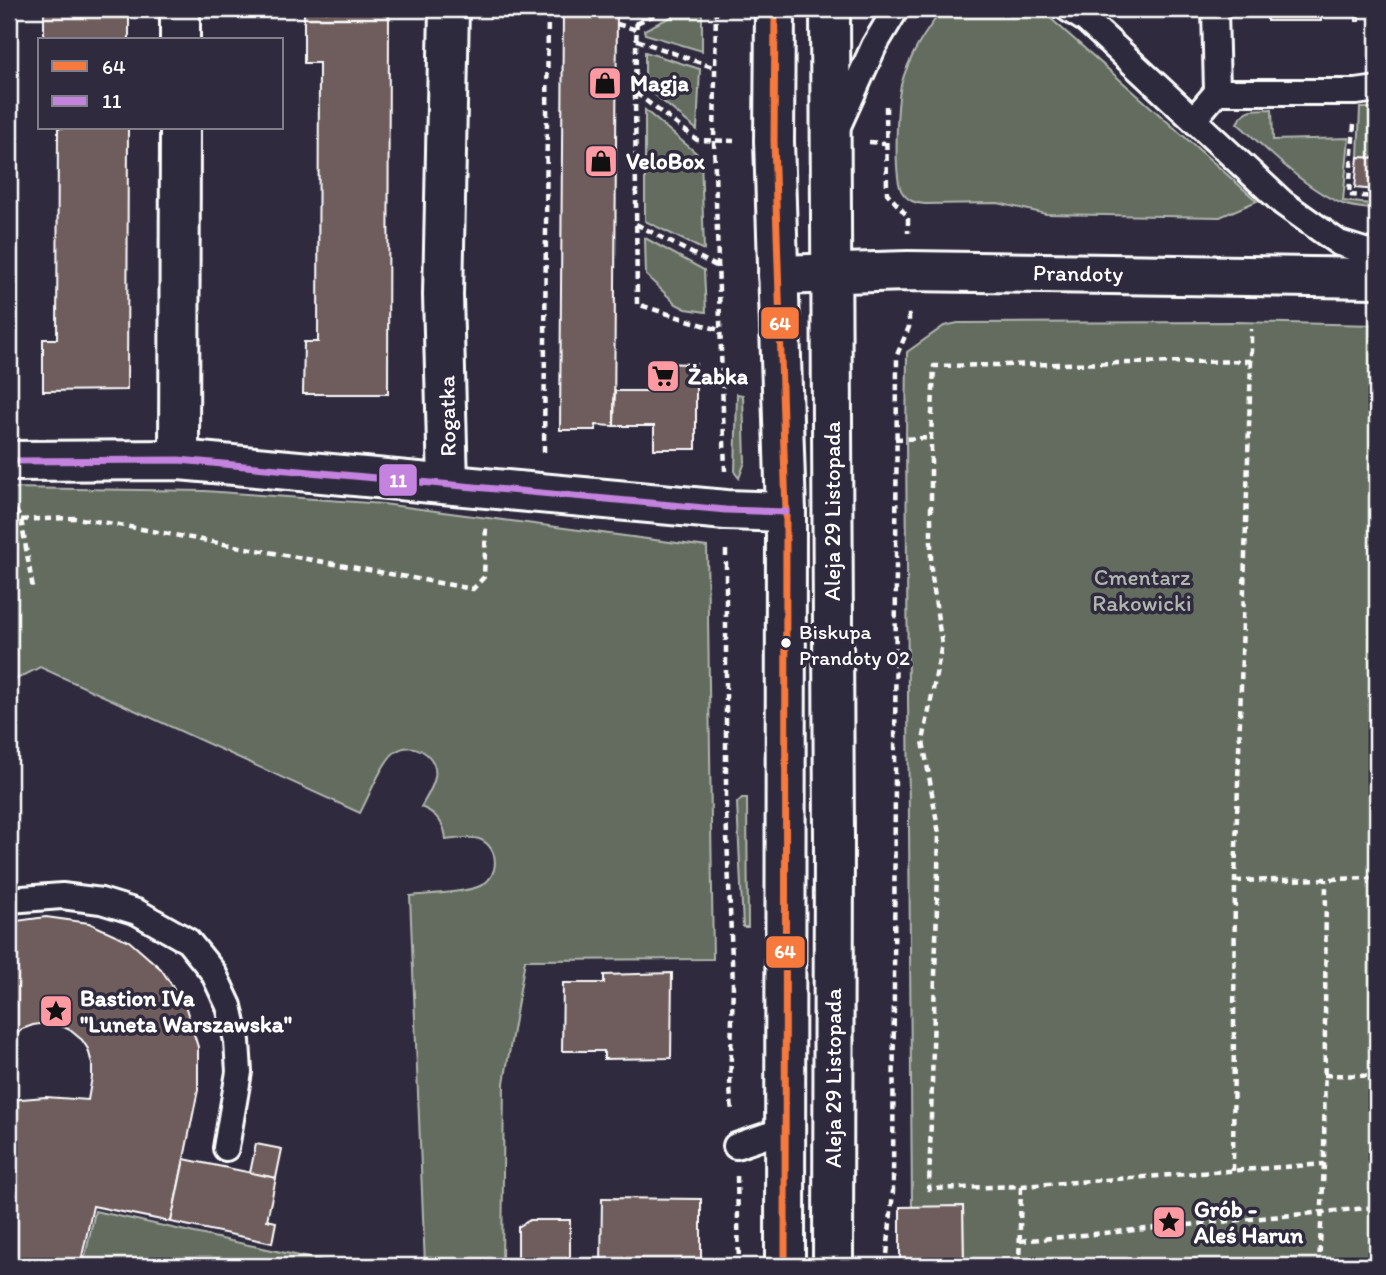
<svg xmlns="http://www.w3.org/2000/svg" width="1386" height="1275" font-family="Itim,sans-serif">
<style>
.green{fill:#636c5f;stroke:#b1b6af;stroke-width:2}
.building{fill:#6e5d5b;stroke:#fff;stroke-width:2}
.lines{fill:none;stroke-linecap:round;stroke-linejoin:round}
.service-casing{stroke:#fff;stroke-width:30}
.minor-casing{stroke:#fff;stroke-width:44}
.tertiary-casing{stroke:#fff;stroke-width:44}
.primary-casing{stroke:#fff;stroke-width:44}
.path{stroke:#fff;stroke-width:4.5;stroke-dasharray:7 5;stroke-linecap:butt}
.service{stroke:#2f2a3d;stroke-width:24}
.minor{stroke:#2f2a3d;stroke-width:38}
.tertiary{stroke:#2f2a3d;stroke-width:38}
.primary{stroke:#2f2a3d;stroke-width:38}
.bus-1-casing{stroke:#2f2a3d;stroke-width:12}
.bus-2-casing{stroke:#2f2a3d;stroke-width:12}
.bus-1{stroke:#f6793e;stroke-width:7}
.bus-2{stroke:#c483df;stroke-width:7}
.bus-dot{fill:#fff;stroke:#2f2a3d;stroke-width:2.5}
.labels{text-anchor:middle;stroke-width:7;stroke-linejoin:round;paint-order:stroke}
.bus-label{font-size:21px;fill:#fff;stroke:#2f2a3d;text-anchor:start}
.poi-label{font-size:23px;font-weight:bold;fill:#fff;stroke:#2f2a3d;text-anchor:start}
.street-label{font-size:23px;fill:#fff;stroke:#2f2a3d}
.park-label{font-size:23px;fill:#b1b6af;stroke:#2f2a3d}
.line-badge{stroke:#2f2a3d;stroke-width:2.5}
.badge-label{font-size:19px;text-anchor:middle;font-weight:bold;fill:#fff}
</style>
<rect width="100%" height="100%" fill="#2f2a3d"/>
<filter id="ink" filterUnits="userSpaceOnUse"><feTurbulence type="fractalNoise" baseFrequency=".0143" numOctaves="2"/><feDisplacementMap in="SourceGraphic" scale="14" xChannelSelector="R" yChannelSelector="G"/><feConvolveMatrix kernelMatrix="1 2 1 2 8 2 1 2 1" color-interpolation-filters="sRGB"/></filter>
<g filter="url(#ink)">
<g class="green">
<path d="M687 9H702V51L645 34 644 30Z"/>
<path d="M943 9H1040L1257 201 1220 217 1046 214 998 203 925 204C915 203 908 201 902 192 893 177 897 104 901 85 909 56 925 32 943 9Z"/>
<path d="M645 52 700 69 697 130 647 88 645 84Z"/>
<path d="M1360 108H1377V158L1358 157Z"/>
<path d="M1272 109 1273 140 1349 138 1343 201 1371 204 1370 209C1361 208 1351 207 1343 204 1307 191 1266 148 1237 123 1247 106 1254 110 1272 109Z"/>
<path d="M645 110 701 157 704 250 645 221Z"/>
<path d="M645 238 704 270 706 312 686 309 676 304 646 275Z"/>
<path d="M1236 322 1377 325V1266H964L963 1206 912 1208 906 439 907 352 944 326 958 323Z"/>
<path d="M737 394 743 395 745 462 739 478 735 473Z"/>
<path d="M9 488 205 491 383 504 707 547 713 959 525 960 504 1083 502 1266H425L410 896C427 894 466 893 480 886 500 877 500 847 479 839 469 836 457 839 446 840 445 823 436 813 421 807 426 798 433 788 435 777 439 756 413 739 395 752 383 761 368 798 360 813L40 667 9 683Z"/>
<path d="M742 798H747L748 927H743L737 803Z"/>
<path d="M95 1211C179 1229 263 1249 347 1266H83Z"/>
</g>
<g class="building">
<rect x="44" y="9" width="85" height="31"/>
<path d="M563 9H617L614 426 596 425V430H560Z"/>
<path d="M1267 9H1359V21H1356V11H1321V21H1267Z"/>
<path d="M304 11 389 12 388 394H303L304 342H318L319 63H304Z"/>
<path d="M58 128H128L127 390 43 391V339H57Z"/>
<path d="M1358 157 1377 158V190L1355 188Z"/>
<path d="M653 363 696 364V449H654V426H614L615 391H653Z"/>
<path d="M46 917 89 923 129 941 161 969 185 1005 198 1047V1090L171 1222 93 1206 80 1266H12L9 1247V1100L46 1097 88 1100 92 1077V1064L88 1049 82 1040 70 1030 60 1025 46 1023 33 1025 22 1029 9 1042V922Z"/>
<path d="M672 973 671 1058 604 1059V1051H562L563 983H604V975Z"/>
<path d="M256 1144 282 1149 276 1178 250 1173Z"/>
<path d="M184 1159 276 1178 267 1220 276 1222 272 1243 171 1222Z"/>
<path d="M602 1198 701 1199V1266H601Z"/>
<path d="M963 1206 964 1266H903V1260L900 1259V1207Z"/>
<path d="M530 1220H570V1266H518V1227Z"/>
</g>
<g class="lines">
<g class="service-casing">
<g id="service">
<path d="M1068 9 1086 20 1283 203 1339 243 1377 255"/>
<path d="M1217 92H1356L1377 89"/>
<path d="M1194 119 1217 92 1215 9"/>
<path d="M837 128 874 46 896 9"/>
<path d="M9 900 62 896 101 901 137 912 188 941 213 972 229 1006 237 1041 239 1072 226 1148"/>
<path d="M736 1146 786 1129"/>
</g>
</g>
<g class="minor-casing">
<g id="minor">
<path d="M180 40V9"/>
<path d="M179 460 180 128"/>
<path d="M9 461 179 460 726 510 786 512"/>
<path d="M448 484 443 295 449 9"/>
</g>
</g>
<g class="tertiary-casing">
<path id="tertiary" d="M778 275 908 271 1377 278"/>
</g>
<g class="primary-casing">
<g id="primary">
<path d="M775 9 774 141 786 512 785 1266"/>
<path d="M830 9 834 836 833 1266"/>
</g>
</g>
<g class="path">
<path d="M637 9 635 93 637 304 719 330"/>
<path d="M716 9 714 141 725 471"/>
<path d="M637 23 667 9"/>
<path d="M617 24 637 30"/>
<path d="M637 40 715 68"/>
<path d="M636 93 697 140 734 141"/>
<path d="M886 106 887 193 908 217V233"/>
<path d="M1354 124 1349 195 1377 197"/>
<path d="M869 142 885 143"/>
<path d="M1377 216V210"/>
<path d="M636 224 718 267"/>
<path d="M1251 361 934 366 931 438V569L938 620 942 644 923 741 939 834 929 1189 1021 1186 1324 1164"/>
<path d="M895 439 931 438"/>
<path d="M544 452 548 9"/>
<path d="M9 500 21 519 33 589"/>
<path d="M9 520 75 518 108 523 473 589 484 577 486 526"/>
<path d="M726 550V811L733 984 730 1088 732 1112"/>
<path d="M1235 881 1377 878"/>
<path d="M1324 1075 1377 1076"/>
<path d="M1233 1171 1235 881 1251 361V329"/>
<path d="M737 1176 739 1266"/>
<path d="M1020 1241 1377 1207"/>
<path d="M886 1266 893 1191 897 355 909 327V311"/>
<path d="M1019 1266 1021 1186"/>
<path d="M1319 1266 1324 1164 1326 879"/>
<path d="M1344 1266 1377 1263"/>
</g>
<use href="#service" class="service"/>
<use href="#minor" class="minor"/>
<use href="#tertiary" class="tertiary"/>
<use href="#primary" class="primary"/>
<g class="bus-1-casing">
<path id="bus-1" d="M775 9 774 141 786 512 785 1266"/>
</g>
<g class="bus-2-casing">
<path id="bus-2" d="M9 461 179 460 726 510 786 512"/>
</g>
<use href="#bus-1" class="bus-1"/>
<use href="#bus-2" class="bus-2"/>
</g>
</g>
<defs>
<g id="shop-square" transform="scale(1.75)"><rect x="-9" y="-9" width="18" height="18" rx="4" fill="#ff9aa2" stroke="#2f2a3d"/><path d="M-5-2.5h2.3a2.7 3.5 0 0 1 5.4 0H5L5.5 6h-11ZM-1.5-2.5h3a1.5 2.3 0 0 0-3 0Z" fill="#111"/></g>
<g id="supermarket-square" transform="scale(1.75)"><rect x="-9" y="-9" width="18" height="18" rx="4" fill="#ff9aa2" stroke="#2f2a3d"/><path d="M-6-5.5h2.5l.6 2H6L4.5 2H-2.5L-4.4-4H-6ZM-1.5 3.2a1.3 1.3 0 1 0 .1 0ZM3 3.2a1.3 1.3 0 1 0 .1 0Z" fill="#111"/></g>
<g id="sight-square" transform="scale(1.75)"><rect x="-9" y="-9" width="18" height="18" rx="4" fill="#ff9aa2" stroke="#2f2a3d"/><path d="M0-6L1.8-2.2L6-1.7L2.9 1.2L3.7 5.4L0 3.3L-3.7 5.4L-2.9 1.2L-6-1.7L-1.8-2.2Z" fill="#111"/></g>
</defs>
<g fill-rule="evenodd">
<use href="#shop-square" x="605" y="83"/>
<use href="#shop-square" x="601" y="161"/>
<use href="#supermarket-square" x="663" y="376"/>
<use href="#sight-square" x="56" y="1011"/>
<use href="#sight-square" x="1169" y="1222"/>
</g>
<circle class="bus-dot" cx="786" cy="643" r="6"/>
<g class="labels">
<g class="bus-label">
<text x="799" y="639">Biskupa<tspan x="799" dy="26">Prandoty 02</tspan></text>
</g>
<g class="poi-label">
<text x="630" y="91">Magja</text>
<text x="626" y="169">VeloBox</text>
<text x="688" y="384">Żabka</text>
<text x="80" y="1006">Bastion IVa<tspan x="80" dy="26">"Luneta Warszawska"</tspan></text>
<text x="1194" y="1217">Grób -<tspan x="1194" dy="26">Aleś Harun</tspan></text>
</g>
<g class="street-label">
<text transform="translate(1078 273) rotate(1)" y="8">Prandoty</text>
<text transform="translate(447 416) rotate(-91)" y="8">Rogatka</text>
<text transform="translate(832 511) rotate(-90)" y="8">Aleja 29 Listopada</text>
<text transform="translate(833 1078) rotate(-90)" y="8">Aleja 29 Listopada</text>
</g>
<g class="park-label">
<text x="1142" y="585">Cmentarz<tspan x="1142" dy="26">Rakowicki</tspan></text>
</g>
</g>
<g class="line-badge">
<rect x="760" y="306" width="40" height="34" rx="7" fill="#f6793e"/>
<rect x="378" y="463" width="40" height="34" rx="7" fill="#c483df"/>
<rect x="765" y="935" width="41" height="34" rx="7" fill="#f6793e"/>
</g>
<g class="badge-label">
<text x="780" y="330">64</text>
<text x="398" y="487">11</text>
<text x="785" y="958">64</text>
</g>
<rect width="1386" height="1275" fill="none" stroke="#2f2a3d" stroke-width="35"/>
<rect x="18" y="18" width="1351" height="1240" fill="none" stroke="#fff" stroke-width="2.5" filter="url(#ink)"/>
<rect x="38" y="38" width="245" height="91" fill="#2f2a3d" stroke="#827f8b" stroke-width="2"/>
<rect x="52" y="61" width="35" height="10" fill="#f6793e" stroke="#827f8b" stroke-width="2"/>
<text x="102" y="74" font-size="21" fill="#ffffff">64</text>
<rect x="52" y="96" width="35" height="10" fill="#c483df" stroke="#827f8b" stroke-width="2"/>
<text x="102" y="108" font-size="21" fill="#ffffff">11</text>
</svg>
